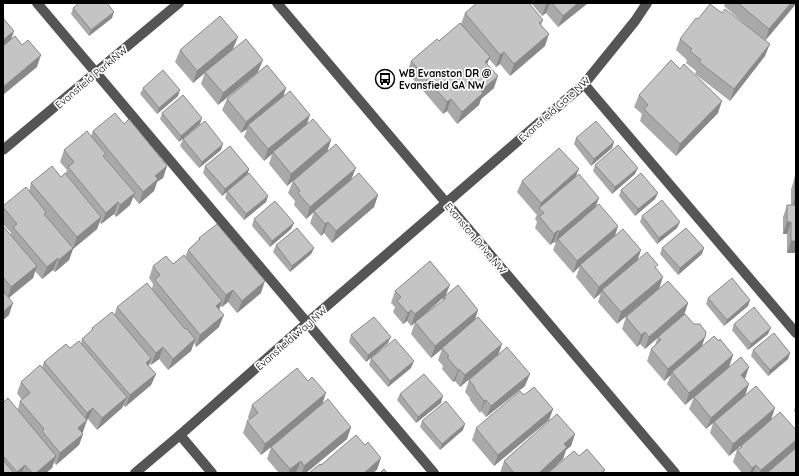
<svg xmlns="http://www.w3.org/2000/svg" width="799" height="476" font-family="Quicksand,sans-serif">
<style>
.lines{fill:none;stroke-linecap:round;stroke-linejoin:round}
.minor{stroke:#555;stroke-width:10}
.wall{fill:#a9a9a9}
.shaded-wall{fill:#898989}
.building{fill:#c4c4c4;stroke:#898989}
.labels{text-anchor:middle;stroke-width:3.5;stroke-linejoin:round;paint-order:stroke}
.poi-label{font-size:10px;font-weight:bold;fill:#000;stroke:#fff;text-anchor:start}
.street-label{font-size:10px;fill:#000;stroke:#fff}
</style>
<rect width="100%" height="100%" fill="#fff"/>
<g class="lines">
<g class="minor">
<path d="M37 3 434 473"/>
<path d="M277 3 675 473"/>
<path d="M584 84 796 333"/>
<path d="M3 150 179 3"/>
<path d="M180 435 212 473"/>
<path d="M135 473 180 435 307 323 584 84 635 21 647 3"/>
</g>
</g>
<g class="wall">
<path d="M531 3H588L558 27 546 13 542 16Z"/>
<path d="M725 3H796L765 40V56L730 101 695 74 696 71 686 63 687 60 676 50 680 39 698 19 722 13 747 26 724 6Z"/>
<path d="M73 8 112 18 89 36 71 14Z"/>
<path d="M465 13 543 20 541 25 545 46 510 76 500 64 496 67 489 59 487 64 494 88 481 99 479 105 457 124 447 111 443 114 407 72 411 61 461 24Z"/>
<path d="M233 49 193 83 175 62 180 50Z"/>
<path d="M205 72H258L218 105 201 84Z"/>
<path d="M143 88 178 96 157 114 140 94Z"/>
<path d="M286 88 283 97 307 124 331 140 327 152 287 186 269 164 272 154 264 161 244 137 247 129 241 133 222 110 227 99Z"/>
<path d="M639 95 718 113 676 156 640 121 642 114 634 107Z"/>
<path d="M162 113 200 124 179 142 160 119Z"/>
<path d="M124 124 167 166 163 178 157 182 154 191 139 204 133 197 130 205 116 217 114 214 101 224 100 222 97 229 73 249 69 260 55 272 53 270 42 279 35 271 33 278 9 298V315L3 320V226L10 235 11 233 3 224V206L29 191 31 183 61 177 65 174 67 170 60 162 64 150 91 136 93 131Z"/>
<path d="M576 138 614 142 612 148 591 166 574 144Z"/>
<path d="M183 139 221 150 199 168 180 146Z"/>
<path d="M595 165 635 174 612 194 593 171Z"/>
<path d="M205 166 249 169 247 175 268 196 266 202 244 220 225 198 227 192 222 196 203 173Z"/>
<path d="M576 176 596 206 618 226 615 236 638 260 647 252 617 324 598 302 601 293 594 299 576 277 580 266 573 273 553 250 556 242 555 243 554 242 550 245 535 228 537 222 535 219 537 214H536L517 192 522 181Z"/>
<path d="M795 177H796V253H787V234H783V217L787 205H791V189Z"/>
<path d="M351 180 378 195 374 207 332 243 324 233 321 236 310 223 314 212 306 219 294 205 295 201 288 193 293 181Z"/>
<path d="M621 190 658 193 655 199 635 216 619 196Z"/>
<path d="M642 216 677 228 657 244 640 222Z"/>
<path d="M254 219 294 223 291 229 270 247 252 226Z"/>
<path d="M199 238 261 293 237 313 228 302 222 307 220 306 219 309V327L196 347 194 343 191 351 168 370 159 359 151 365 150 363 149 366 156 374 151 385 125 407 123 405 122 408 97 430 88 419 87 420 82 433 83 434 79 445 56 465 54 462 52 468 46 473H3V403L18 409 20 401 22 400 17 393 21 382 42 367 44 362 70 348 81 343 82 339 91 331 92 328 114 315 117 307 152 289 153 284 149 278 153 266 173 264 185 257 188 250 198 241Z"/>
<path d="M276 245 314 248 311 254 290 272 273 252Z"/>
<path d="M662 248 702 254 678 275 660 254Z"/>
<path d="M395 291 446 295 478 310 475 320 502 344 498 355 460 387 455 381 453 382 442 369 443 366 438 360 442 349 431 358 411 334 415 322 442 301 443 298 411 326 407 321 403 324 393 312 395 307 391 303Z"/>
<path d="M708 298 750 300 748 306 724 326 706 304Z"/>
<path d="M688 303 684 315 667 329 705 337 702 346 719 341 733 355 729 367 745 379V395L771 420 796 430V448L767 473H742L733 462 737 450 740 448 741 446 755 433 729 456 710 433 713 423 706 429 689 409 694 397 685 405 667 384 671 375 664 381 647 361 651 349 655 345 658 337 645 349 640 344 637 347 622 329 626 317Z"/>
<path d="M734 324 768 334 748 350 732 330Z"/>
<path d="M351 335 388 343 366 362 349 342Z"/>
<path d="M753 350 790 353 788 359 768 376 751 356Z"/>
<path d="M371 358 411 368 388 387 369 365Z"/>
<path d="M469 380 525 386 486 417 481 411 480 413 470 400V398L465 392Z"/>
<path d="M400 394 441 403 416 423 397 400Z"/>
<path d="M524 395 553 409 549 420 494 466 472 440 476 428Z"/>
<path d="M322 404 351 427 347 439 306 473 296 472 279 473 267 459 271 447 276 443 261 455 243 433 247 421 249 420 248 417 252 405Z"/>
<path d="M796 404V414L794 411Z"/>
<path d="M422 421 463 430 440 450 420 427Z"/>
<path d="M575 434 571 446 566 450 563 459 549 472 579 456 605 470 603 473H500L504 461Z"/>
</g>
<g class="shaded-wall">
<path d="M548 3H550L546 13 542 16 546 4Z"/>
<path d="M578 3H588L558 27 563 16Z"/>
<path d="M791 3H796V4L765 41 769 29Z"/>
<path d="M114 12 112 18 89 36 91 30Z"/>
<path d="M14 31 10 43 3 48V40Z"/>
<path d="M549 34 545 46 510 76 514 64Z"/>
<path d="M238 37 233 49 193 83 197 71Z"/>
<path d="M770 44 765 56 730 101 734 89Z"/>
<path d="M504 52 500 64 496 67 500 55Z"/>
<path d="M41 55 37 67 3 95V87Z"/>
<path d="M490 57 485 69V62Z"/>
<path d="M263 60 258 72 218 105 223 93Z"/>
<path d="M498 76 494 88 481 99 479 105 457 124 462 112 481 91Z"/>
<path d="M286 88 282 100 248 125 247 129 241 133 246 122Z"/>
<path d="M180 90 178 96 157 114 159 108Z"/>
<path d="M451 99 447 111 443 114 447 102Z"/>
<path d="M722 101 718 113 676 156 680 144Z"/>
<path d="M310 115 306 127 273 152 272 154 264 161 268 149Z"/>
<path d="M202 118 200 124 179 142 181 136Z"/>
<path d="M331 140 327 152 287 186 291 174Z"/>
<path d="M614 142 612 148 591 166 594 159Z"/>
<path d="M223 144 221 150 199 168 202 162Z"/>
<path d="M167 166 163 178 157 182 154 191 139 204 143 192 155 176Z"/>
<path d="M356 168 351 180 306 219 310 207Z"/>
<path d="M638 168 635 174 612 194 615 187Z"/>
<path d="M249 169 247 175 222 196 225 189Z"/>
<path d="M579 169 574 181 539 208 536 214 541 203Z"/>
<path d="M135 193 130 205 116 217 120 205Z"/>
<path d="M658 193 655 199 635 216 638 209Z"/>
<path d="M378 195 374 207 332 243 336 231Z"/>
<path d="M268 196 266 202 244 220 246 214Z"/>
<path d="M599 198 595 209 558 239 556 242 555 243 559 232Z"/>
<path d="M795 198H796V210H791Z"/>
<path d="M118 202 114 214 101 224 106 213Z"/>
<path d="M101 217 97 229 73 249 69 260 55 272 59 260 73 248 77 237Z"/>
<path d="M328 222 324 233 321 236 325 224Z"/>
<path d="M680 222 677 228 657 244 659 238Z"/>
<path d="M787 222H791L787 234H783Z"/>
<path d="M294 223 291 229 270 247 272 241Z"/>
<path d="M618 226 614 238 580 265V266L573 273 577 261Z"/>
<path d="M558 230 554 242 550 245 554 234Z"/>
<path d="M791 241H796V253H787Z"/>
<path d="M314 248 311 254 290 272 292 266Z"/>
<path d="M704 248 702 254 678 275 680 268Z"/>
<path d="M641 250 637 262 602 290 601 293 594 299 599 287Z"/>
<path d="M58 258 53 270 42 279 47 267Z"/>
<path d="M37 266 33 278 7 299 11 287Z"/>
<path d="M663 277 659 289 617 324 621 312Z"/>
<path d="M265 281 261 293 237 313 242 301Z"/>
<path d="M450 285 445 297H444L443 298 411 326 415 314Z"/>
<path d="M233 290 228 302 222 307 226 295Z"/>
<path d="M750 300 748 306 724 326 727 320Z"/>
<path d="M222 301 218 313 216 306Z"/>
<path d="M13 303 9 315 3 320V312Z"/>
<path d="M688 303 684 315 645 349 649 337Z"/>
<path d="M411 310 407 321 403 324 408 313Z"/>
<path d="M478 310 474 322 431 358 435 346Z"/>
<path d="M224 315 219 327 196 347 200 335Z"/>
<path d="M771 328 768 334 748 350 751 344Z"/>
<path d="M645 332 640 344 637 347 641 335Z"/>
<path d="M391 337 388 343 366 362 368 355Z"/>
<path d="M705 337 701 349 672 372 671 375 664 381 668 369Z"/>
<path d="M195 339 191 351 168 370 173 359Z"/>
<path d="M502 344 498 355 460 387 465 375Z"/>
<path d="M163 347 159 359 151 365 156 353Z"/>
<path d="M790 353 788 359 768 376 770 370Z"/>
<path d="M733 355 729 367 685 405 689 393Z"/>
<path d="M151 358 147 370 146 363Z"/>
<path d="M414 361 411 368 388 387 390 381Z"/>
<path d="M749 367 745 379 741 375Z"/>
<path d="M459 369 455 381 453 382 458 370Z"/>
<path d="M156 374 151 385 125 407 130 395Z"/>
<path d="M530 374 525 386 486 417 491 406Z"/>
<path d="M749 384 745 396 714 422 713 423 706 429 711 418Z"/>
<path d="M326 393 322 405 261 455 265 444Z"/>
<path d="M443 396 441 403 416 423 418 417Z"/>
<path d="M127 397 122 408 97 430 102 418Z"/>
<path d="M486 400 481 411 480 413 484 401Z"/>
<path d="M93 408 88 419 86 421 87 420 83 432 74 440 78 428 83 424 87 413Z"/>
<path d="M775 408 771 420 729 456 733 444Z"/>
<path d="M553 409 549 420 494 466 498 455Z"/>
<path d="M465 424 463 430 440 450 442 444Z"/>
<path d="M351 427 347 439 306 473H302L304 466Z"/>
<path d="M83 434 79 445 56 465 60 453Z"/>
<path d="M575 434 571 446 566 450 563 459 548 473H539L564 444Z"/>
<path d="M796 440V448L767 473H760L761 470Z"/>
<path d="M56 456 52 468 46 473H36Z"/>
<path d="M381 458 377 470 373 473H364Z"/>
<path d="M301 461 296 472 288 473 290 469Z"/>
<path d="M25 465 22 473H17V472Z"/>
<path d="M756 465 753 473H750L752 468Z"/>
</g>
<g class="building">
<path d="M79 3H107L114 12 91 30 73 8Z"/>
<path d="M477 3H529L543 20 539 23 549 34 514 64 504 52 500 55 465 13Z"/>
<path d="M552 3H578L563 16Z"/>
<path d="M738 3H791L769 29Z"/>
<path d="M710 4 722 13 725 9 770 44 734 89 699 62 701 60 690 51 692 49 680 39 696 18 698 19Z"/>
<path d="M220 16 238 37 197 71 180 50Z"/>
<path d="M3 18 14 31 3 40Z"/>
<path d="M460 23 490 57 485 62 498 76 481 91 483 93 462 112 451 99 447 102 411 61 437 39 439 41Z"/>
<path d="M15 36 22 45 28 40 41 55 3 87V46Z"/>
<path d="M246 39 263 60 223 93 205 72Z"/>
<path d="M671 60 680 69 684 64 722 101 680 144 644 109 648 105 639 95Z"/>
<path d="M267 65 286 88 246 122 227 99Z"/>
<path d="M163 70 180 90 159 108 143 88Z"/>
<path d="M290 91 310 115 268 149 248 125Z"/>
<path d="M183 95 202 118 181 136 162 113Z"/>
<path d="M115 113 124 124 129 119 167 166 155 176 158 179 143 192 93 131Z"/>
<path d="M313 119 331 140 291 174 273 152Z"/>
<path d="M205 121 223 144 202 162 183 139Z"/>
<path d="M596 121 614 142 594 159 576 138Z"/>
<path d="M87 131 106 154 103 156 135 193 120 205 118 202 106 213 68 167 74 162 64 150Z"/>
<path d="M336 144 356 168 310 207 298 193 300 191 293 181Z"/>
<path d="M618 145 638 168 615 187 595 165Z"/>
<path d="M230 146 249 169 225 189 205 166Z"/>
<path d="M559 148 579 169 541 203 522 181Z"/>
<path d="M52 166 61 177 65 173 101 217 77 237 31 183Z"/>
<path d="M249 173 268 196 246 214 227 191Z"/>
<path d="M359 173 378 195 336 231 328 222 325 224 314 211Z"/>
<path d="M641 173 658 193 638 209 621 190Z"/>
<path d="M579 174 599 198 559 232 558 230 554 234 539 216 544 213 539 208Z"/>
<rect x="795" y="177" width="1" height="21"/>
<path d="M26 187 46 212 44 214 73 248 59 260 58 258 47 267 13 227 17 224 3 207V206Z"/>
<path d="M662 200 680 222 659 238 642 216Z"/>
<path d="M275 201 294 223 272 241 254 219Z"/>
<path d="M599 204 618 226 577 261 558 239Z"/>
<path d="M787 205H796V241H791V222H787Z"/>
<path d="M217 224 265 281 242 301 233 290 226 295 188 250 200 239 199 238Z"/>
<path d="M3 226 37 266 11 287 3 277Z"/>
<path d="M297 228 314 248 292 266 276 245Z"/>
<path d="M686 228 704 248 680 268 662 248Z"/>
<path d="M623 229 641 250 599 287 580 265Z"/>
<path d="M647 252 658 265 655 267 663 277 621 312 602 290Z"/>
<path d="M184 255 222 301 216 306 224 315 200 335 155 280 160 275 153 266 166 256 173 264Z"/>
<path d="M430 261 450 285 415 314 411 310 408 313 397 301 401 297 395 291Z"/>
<path d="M732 278 750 300 727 320 708 298Z"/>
<path d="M668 281 688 303 649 337 645 332 641 335 626 317Z"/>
<path d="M147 283 185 329 186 328 195 339 173 359 163 347 156 353 117 307Z"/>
<path d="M458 285 478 310 435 346 415 322 446 298 444 297Z"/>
<path d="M3 291 13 303 3 312Z"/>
<path d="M754 307 771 328 751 344 734 324Z"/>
<path d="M112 312 151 358 146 363 156 374 130 395 82 339 93 329 92 328Z"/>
<path d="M685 314 694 324H700L706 332 705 337 668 369 651 349 661 340 658 337Z"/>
<path d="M374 317 391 337 368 355 351 335Z"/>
<path d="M478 317 502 344 465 375 459 369 458 370 447 357 449 356 442 348Z"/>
<path d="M774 333 790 353 770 370 753 350Z"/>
<path d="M714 336 719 341 720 339 733 355 689 393 672 372Z"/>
<path d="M395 339 414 361 390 381 371 358Z"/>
<path d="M79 341 127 397 102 418 93 408 87 413 44 362 66 344 70 348Z"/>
<path d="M507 347 530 374 491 406 486 400 484 401 474 388 475 387 469 380Z"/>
<path d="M741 357 749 367 741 375 749 384 711 418 694 397Z"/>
<path d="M40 365 87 420 78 428 83 434 60 453 42 431 44 429 20 401 30 393 21 382Z"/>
<path d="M297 368 308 381 312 377 326 393 265 444 247 421 258 413 252 405Z"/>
<path d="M424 374 443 396 418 417 400 394Z"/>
<path d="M756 386 775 408 733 444 714 422Z"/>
<path d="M534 387 553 409 498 455 476 428 520 391 524 395Z"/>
<path d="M8 398 56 456 36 473H32L25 465 17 472 3 456V403Z"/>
<path d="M328 399 351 427 304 466 301 461 290 469 271 447Z"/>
<path d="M446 401 465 424 442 444 422 421Z"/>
<path d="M780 412 796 430V440L761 470 756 465 752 468 737 450 742 447 741 446Z"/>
<path d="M557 414 575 434 564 444 567 447 539 473H514L504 461Z"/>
<path d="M356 435 365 445 368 442 381 458 364 473H311L310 472 320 464 321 465Z"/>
<path d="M796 448V473H767Z"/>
<path d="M587 449 605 470 601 473H548L574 451 579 456Z"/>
<path d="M3 460 14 473H3Z"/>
<path d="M384 469 387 473H380Z"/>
</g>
<defs>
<g id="bus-ring" transform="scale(1)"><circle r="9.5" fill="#fff" stroke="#000" stroke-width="1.5"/><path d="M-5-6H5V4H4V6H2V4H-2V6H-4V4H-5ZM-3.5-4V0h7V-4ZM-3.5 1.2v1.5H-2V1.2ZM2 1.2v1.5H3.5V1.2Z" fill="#000"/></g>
</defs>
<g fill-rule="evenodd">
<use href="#bus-ring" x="385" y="79"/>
</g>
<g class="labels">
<g class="poi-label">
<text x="399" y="77">WB Evanston DR @<tspan x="399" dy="12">Evansfield GA NW</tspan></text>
</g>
<g class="street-label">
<text transform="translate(91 77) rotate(-40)" y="4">Evansfield Park NW</text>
<text transform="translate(554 109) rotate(-42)" y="4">Evansfield Gate NW</text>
<text transform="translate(476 238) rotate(50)" y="4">Evanston Drive NW</text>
<text transform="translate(291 338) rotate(-41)" y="4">Evansfield Way NW</text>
</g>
</g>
<rect width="799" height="476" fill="none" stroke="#000000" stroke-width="8"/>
</svg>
